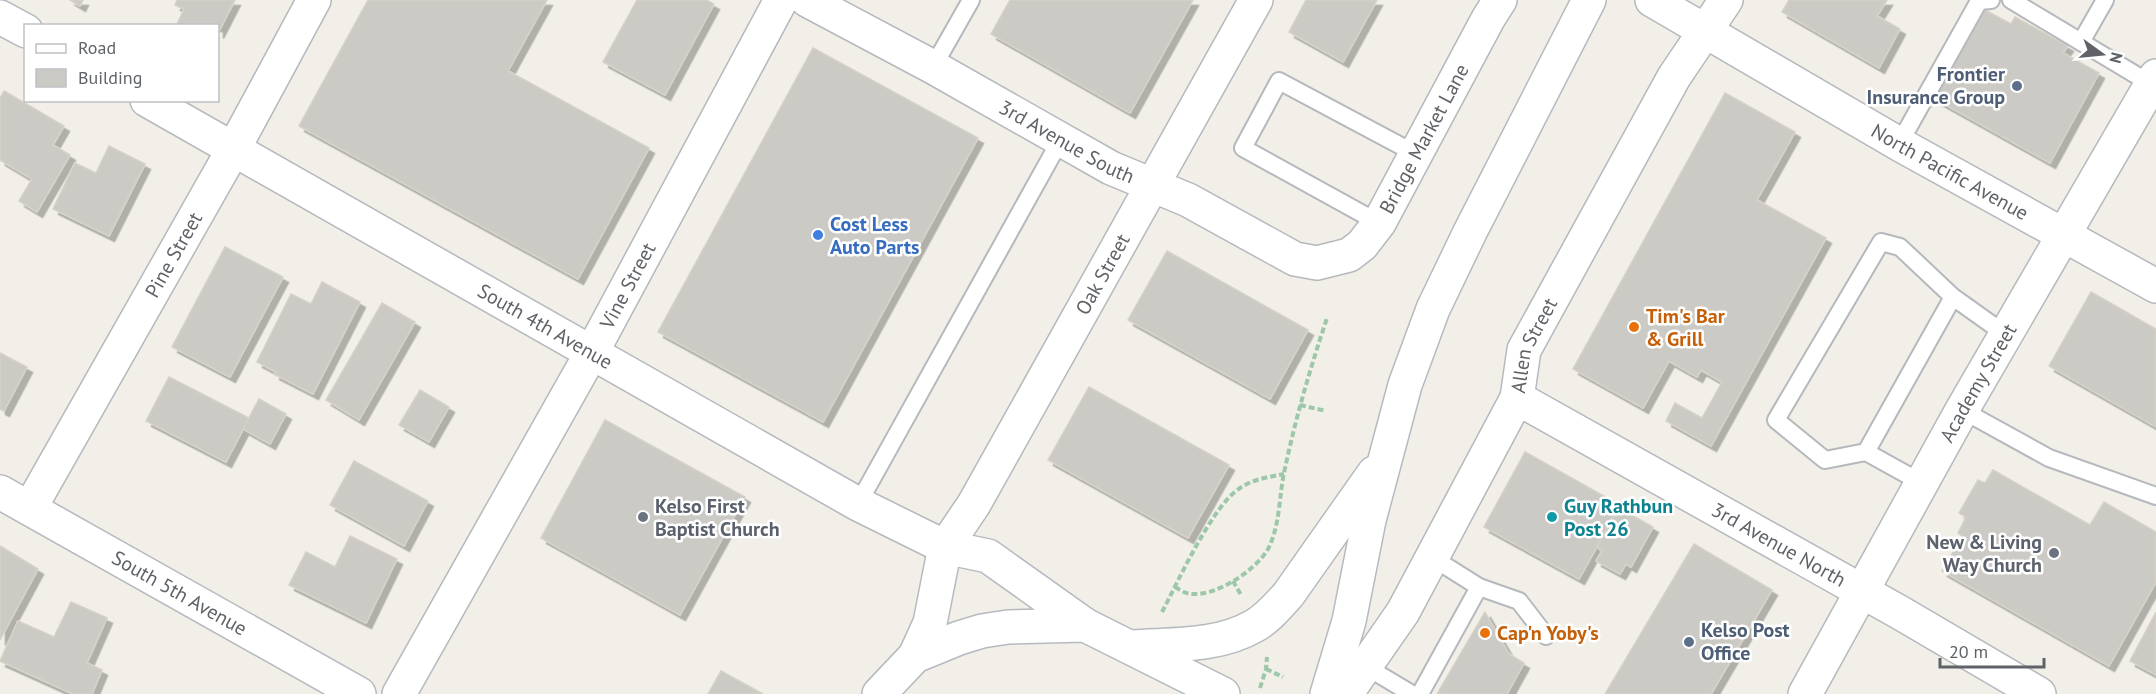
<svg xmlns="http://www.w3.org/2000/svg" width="2156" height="694" font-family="'PT Sans',sans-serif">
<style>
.building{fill:#cccac5;stroke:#d6d1c6;stroke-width:1.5;filter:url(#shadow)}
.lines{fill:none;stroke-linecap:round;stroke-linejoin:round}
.service-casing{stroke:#b5b8bc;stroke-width:20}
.minor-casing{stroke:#b5b8bc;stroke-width:36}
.tertiary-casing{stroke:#b5b8bc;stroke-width:36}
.secondary-casing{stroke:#b6babf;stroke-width:36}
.path{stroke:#9cc7a9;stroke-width:4;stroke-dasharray:6 3;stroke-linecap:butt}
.service{stroke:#fff;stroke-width:16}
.minor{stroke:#fff;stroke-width:33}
.tertiary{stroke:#fff;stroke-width:33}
.secondary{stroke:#fff;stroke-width:33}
.service-dot{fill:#5c6f8a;stroke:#fff;stroke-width:2}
.shop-dot{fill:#3f7fe0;stroke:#fff;stroke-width:2}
.food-dot{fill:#e8710a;stroke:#fff;stroke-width:2}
.worship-dot{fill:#6b7280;stroke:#fff;stroke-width:2}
.culture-dot{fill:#0f9aa8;stroke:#fff;stroke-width:2}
.labels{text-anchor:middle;stroke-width:5;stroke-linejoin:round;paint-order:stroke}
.service-label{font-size:20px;font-weight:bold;fill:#4e5e75;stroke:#fff;text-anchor:end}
.street-label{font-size:20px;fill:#5f6368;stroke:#fff}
.shop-label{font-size:20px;font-weight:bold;fill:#366cbe;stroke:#fff;text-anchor:start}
.food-label{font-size:20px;font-weight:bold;fill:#c56008;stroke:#fff;text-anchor:start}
.worship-label{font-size:20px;font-weight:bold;fill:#5b616d;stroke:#fff;text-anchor:start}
.culture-label{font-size:20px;font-weight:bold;fill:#0d838f;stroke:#fff;text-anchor:start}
</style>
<defs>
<filter id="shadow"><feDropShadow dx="5.5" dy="5.5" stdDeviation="0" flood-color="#0004"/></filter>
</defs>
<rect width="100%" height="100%" fill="#f1efe8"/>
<g class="building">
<path d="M70 0H83L80 6Z"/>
<path d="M177 0H235L218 33V26H176L184 9 175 5Z"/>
<path d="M368 0H547L508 71 649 148 578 279 299 126Z"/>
<path d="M637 0H706L714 4 665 95 603 62Z"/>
<path d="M1010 0H1193L1130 113 991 34Z"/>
<path d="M1306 0H1377L1343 62 1289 32Z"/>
<path d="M1789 0H1887L1877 16 1900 29 1879 68 1782 12Z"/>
<path d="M1985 10 2011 24 2015 17 2068 46 2063 53 2099 73 2050 163 1935 99Z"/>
<path d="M813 48 978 138 823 422 658 332Z"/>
<path d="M4 91 64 126 53 145 70 155 37 212 19 201 32 179 0 160V98Z"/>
<path d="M1725 93 1795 132 1757 200 1826 238 1711 446 1666 421 1675 403 1702 418 1722 382 1701 370 1697 377 1669 361 1643 408 1573 369Z"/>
<path d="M109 146 145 164 109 236 53 209 75 163 96 173Z"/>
<path d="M225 247 283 277 230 377 172 347Z"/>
<path d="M1167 251 1308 330 1270 399 1128 320Z"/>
<path d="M322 282 360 302 313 394 274 374 276 372 257 362 291 294 311 304Z"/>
<path d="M2091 292 2156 329V427L2049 366Z"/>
<path d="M382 303 415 322 359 420 326 400Z"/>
<path d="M0 353 27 367 4 411 0 409Z"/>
<path d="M169 377 249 418 226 462 146 421Z"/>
<path d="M1089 387 1229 465 1188 538 1048 460Z"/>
<path d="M420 390 449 407 429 442 399 425Z"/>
<path d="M259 399 286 414 270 444 243 429Z"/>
<path d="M605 420 745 497 680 615 541 538Z"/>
<path d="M1525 452 1620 505 1579 579 1484 527Z"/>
<path d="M354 461 428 501 404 546 330 505Z"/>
<path d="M1993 470 2090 525 2104 502 2156 532V582L2109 666 1942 571 1962 536 1958 533 1966 517 1959 513 1978 480 1985 483Z"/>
<path d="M1619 508 1653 527 1631 567 1626 564 1620 574 1596 561 1602 551 1597 547Z"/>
<path d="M350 536 397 559 366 623 289 585 306 552 335 567Z"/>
<path d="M1694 544 1772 590 1711 694H1605Z"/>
<path d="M0 546 38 569 0 640Z"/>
<path d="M71 602 107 618 87 663 102 670 92 694H73L0 661 18 621 54 637Z"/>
<path d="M1485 612 1509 654 1524 663 1507 694H1437Z"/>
<path d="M2156 612V675L2130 661Z"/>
<path d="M721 671 763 694H708Z"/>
</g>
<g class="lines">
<g class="service-casing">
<g id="service">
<path d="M2011 0 2151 84"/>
<path d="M2081 42 2105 0"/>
<path d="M933 67 971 0"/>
<path d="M1899 144 1979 1 1991 0"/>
<path d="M1379 223 1243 148 1279 81 1416 154"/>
<path d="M1953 297 1866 452 1825 460 1776 420 1881 242 1900 247 1953 297 2005 334"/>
<path d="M1962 410 2049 458 2156 496"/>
<path d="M1866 452 1922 483"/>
<path d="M858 504 1061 139"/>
<path d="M1479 587 1519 601 1546 636"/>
<path d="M1365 666 1412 694"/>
<path d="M1420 694 1479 587 1433 558"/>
</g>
</g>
<g class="minor-casing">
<g id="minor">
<path id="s1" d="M807 0 933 67 1111 168 1188 200 1295 259 1317 263 1349 255 1362 245 1379 223 1488 19 1500 0"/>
<path d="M0 17 26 31"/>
<path id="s2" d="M147 100 858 504 945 547 974 504 1256 0"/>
<path id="s3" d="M1517 398 1899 612 2039 694"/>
<path id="s4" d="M0 492 359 694"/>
<path id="s5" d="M30 508 233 150 314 0"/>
<path id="s6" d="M399 694 592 352 781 0"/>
<path id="s7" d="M1346 694 1403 612 1517 398 1524 350 1674 77 1726 0"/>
<path id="s8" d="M1805 694 1962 410 2156 76"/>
</g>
</g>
<g class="tertiary-casing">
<g id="tertiary">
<path id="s9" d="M1652 0 1899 144 2156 286"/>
</g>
</g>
<g class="secondary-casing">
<g id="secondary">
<path d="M1132 647C1172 644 1218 647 1254 626 1267 619 1278 606 1288 595L1374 473"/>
<path d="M915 656 930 623 945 547 988 556 1085 625"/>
<path d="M879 694 915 656 959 638 982 631 1008 627 1085 625 1223 694"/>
<path d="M1327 694 1349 621 1369 520 1405 385 1433 309 1470 232 1589 0"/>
</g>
</g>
<g class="path">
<path d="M1300 405 1326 411"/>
<path d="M1233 581 1241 595"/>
<path d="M1175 587C1180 590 1186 594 1192 594 1217 596 1256 570 1268 549 1280 526 1279 497 1284 473 1295 420 1310 369 1327 318"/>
<path d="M1162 612C1179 580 1212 506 1240 488 1253 479 1269 477 1284 474"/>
<path d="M1266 669 1283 677"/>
<path d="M1260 688 1266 669 1267 657"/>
</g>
<use href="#service" class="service"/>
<use href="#minor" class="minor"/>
<use href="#tertiary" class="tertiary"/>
<use href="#secondary" class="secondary"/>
</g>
<g class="service-dot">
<circle cx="2017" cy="86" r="6"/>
<circle cx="1689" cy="642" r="6"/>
</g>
<circle class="shop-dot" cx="818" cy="235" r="6"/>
<g class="food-dot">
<circle cx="1634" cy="327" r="6"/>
<circle cx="1485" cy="633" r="6"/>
</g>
<g class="worship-dot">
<circle cx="643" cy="517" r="6"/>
<circle cx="2054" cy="553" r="6"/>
</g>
<circle class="culture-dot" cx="1552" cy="517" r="6"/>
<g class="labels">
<g class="service-label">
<text x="2005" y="81">Frontier<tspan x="2005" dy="23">Insurance Group</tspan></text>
<text x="1701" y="637" text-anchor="start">Kelso Post<tspan x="1701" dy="23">Office</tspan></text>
</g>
<g class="street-label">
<text dy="7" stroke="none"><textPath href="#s1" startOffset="748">Bridge Market Lane</textPath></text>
<text dy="7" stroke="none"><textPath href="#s1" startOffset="296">3rd Avenue South</textPath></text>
<text dy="7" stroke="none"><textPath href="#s9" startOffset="344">North Pacific Avenue</textPath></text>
<text dy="7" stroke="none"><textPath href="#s5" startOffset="291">Pine Street</textPath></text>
<text dy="7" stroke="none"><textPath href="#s2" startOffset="1230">Oak Street</textPath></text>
<text dy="7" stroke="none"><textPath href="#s6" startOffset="468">Vine Street</textPath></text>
<text dy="7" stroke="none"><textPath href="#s2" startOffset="458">South 4th Avenue</textPath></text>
<text dy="7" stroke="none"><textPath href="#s7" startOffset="398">Allen Street</textPath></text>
<text dy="7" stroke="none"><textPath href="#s8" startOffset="356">Academy Street</textPath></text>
<text dy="7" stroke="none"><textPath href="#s3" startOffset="300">3rd Avenue North</textPath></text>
<text dy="7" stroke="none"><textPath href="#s4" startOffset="206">South 5th Avenue</textPath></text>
</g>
<g class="shop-label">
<text x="830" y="231">Cost Less<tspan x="830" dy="23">Auto Parts</tspan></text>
</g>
<g class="food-label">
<text x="1646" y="323">Tim's Bar<tspan x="1646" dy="23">&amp; Grill</tspan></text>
<text x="1497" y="640">Cap'n Yoby's</text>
</g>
<g class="worship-label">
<text x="655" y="513">Kelso First<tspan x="655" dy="23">Baptist Church</tspan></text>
<text x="2042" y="549" text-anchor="end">New &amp; Living<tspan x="2042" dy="23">Way Church</tspan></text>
</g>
<g class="culture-label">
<text x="1564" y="513">Guy Rathbun<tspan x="1564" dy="23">Post 26</tspan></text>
</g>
</g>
<rect x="24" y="24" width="195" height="78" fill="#ffffff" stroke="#bfc1c3" stroke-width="1.5"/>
<rect x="36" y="44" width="30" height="9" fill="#ffffff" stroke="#bfc1c3" stroke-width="1.5"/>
<text x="78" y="54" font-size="18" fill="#5f6368">Road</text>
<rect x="36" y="69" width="30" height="18" fill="#cccac5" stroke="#bfc1c3" stroke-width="1.5"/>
<text x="78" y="84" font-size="18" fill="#5f6368">Building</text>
<g transform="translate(2102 54) rotate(105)" stroke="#ffffff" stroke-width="4.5" paint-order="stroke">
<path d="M0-4.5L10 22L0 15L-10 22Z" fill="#5f6368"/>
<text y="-9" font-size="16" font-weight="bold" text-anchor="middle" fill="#5f6368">N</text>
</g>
<path d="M1940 658v9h104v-9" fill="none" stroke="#5f6368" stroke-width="3"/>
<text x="1949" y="658" font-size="18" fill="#5f6368" stroke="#ffffff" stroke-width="4.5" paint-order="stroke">20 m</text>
</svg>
